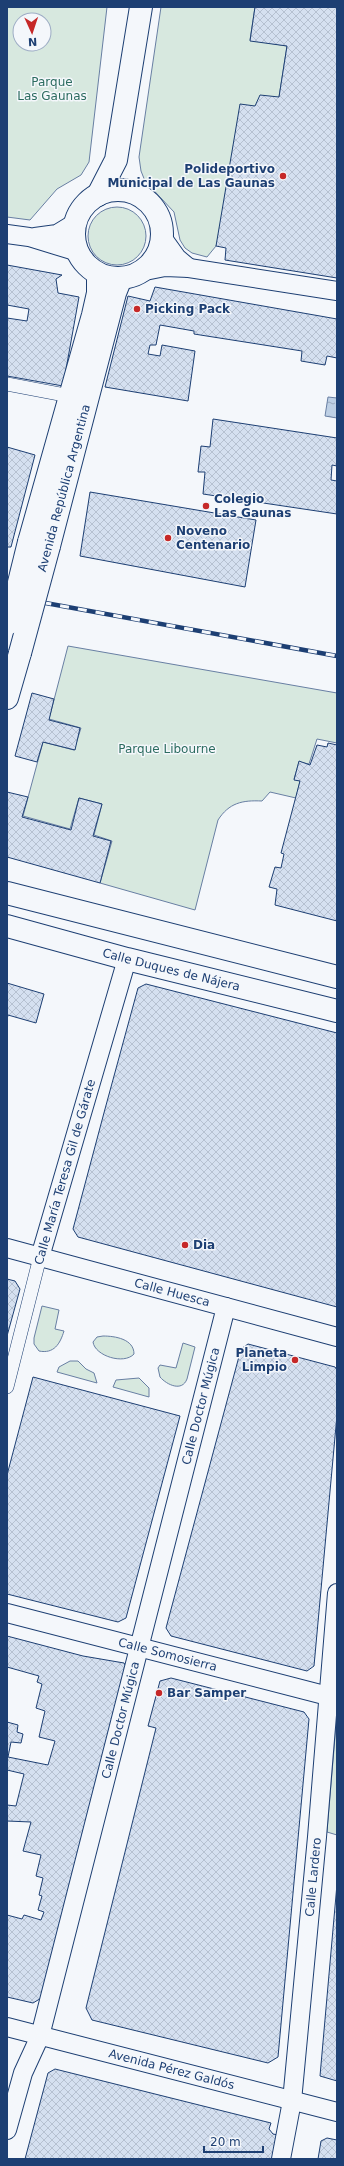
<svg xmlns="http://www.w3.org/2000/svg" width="344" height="2166" font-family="'DejaVu Sans',sans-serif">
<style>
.green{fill:#d7e8df;stroke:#687fa3;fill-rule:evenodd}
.water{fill:url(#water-ripples);stroke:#687fa3}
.building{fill:url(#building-cross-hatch);stroke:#1d3f73}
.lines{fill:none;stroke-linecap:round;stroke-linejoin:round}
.pedestrian-casing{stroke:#1d3f73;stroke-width:14}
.minor-casing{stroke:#1d3f73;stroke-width:20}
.secondary-casing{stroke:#1d3f73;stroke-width:24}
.primary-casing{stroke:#1d3f73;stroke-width:24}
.pedestrian{stroke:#f4f7fb;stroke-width:13}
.minor{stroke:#f4f7fb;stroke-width:18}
.secondary{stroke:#f4f7fb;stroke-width:22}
.primary{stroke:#f4f7fb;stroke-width:22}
.rail-casing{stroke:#1d3f73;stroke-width:4.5}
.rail{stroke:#f4f7fb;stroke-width:3;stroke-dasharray:9;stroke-linecap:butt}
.secondary-bridge-casing{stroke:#1d3f73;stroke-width:24;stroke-linecap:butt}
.secondary-bridge{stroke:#f4f7fb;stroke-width:22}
.poi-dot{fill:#c62828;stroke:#f4f7fb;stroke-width:1.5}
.labels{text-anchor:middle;stroke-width:3;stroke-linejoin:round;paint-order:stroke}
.park-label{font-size:12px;fill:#2c6c60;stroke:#f4f7fb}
.poi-label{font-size:12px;font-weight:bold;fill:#1d3f73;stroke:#f4f7fb;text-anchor:start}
.street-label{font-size:12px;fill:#1d3f73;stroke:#f4f7fb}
</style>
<defs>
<pattern id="water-ripples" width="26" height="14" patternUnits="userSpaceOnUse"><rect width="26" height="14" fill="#bed0e5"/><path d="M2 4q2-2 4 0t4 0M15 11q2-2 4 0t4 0" fill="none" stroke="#9aaabe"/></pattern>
<pattern id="building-cross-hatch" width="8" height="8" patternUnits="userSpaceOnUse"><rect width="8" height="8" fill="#d5e0f0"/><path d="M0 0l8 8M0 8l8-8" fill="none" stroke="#b6c1d1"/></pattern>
</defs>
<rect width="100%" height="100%" fill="#f4f7fb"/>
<g class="green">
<path d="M7 7H107L89 162 81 175 57 189 30 220 7 217ZM20 20H44V44H20Z"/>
<path d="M161 7H255L250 40 287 46 279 97 216 246 207 257 192 253 185 248 180 240 174 212 145 181 141 171 139 157Z"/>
<circle cx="117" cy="236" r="29"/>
<path d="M68 646 337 693V743L317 739 309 764 299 762 294 779 300 781 296 798 270 792 262 801C242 800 229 803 218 820L195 910 100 883 112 841 94 835 102 804 79 798 70 829 23 816 43 742 74 750 81 728 49 719Z"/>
<path d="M42 1306 59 1310 55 1329 64 1331C60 1344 54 1354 39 1351L34 1344V1338Z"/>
<path d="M103 1336C115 1336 134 1339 134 1354 124 1365 95 1356 93 1342L97 1337Z"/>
<path d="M183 1343 195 1347 187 1379C182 1392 167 1385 160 1377L158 1368 160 1365 176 1368Z"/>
<path d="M70 1361H78L86 1369 94 1373 97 1383 57 1372 59 1367Z"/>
<path d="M139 1378 149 1388V1397L113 1387 116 1380Z"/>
<path d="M337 1713V1835L327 1832Z"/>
</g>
<path class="water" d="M328 397 337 398V418L325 416Z"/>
<g class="building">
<path d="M255 7H337V278L225 260 226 248 216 246 240 104 255 106 260 95 279 97 287 46 250 41Z"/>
<path d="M7 265 62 275 56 279 58 293 79 297 63 386 7 376V318L27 321 29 309 7 305Z"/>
<path d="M155 287 337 319V358L327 356 325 365 301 361 302 351 194 334V331L160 325 156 345H150L148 354 160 356 162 345 195 351 188 401 105 387 128 296 150 301Z"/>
<path d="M213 419 337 438V466L332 465 331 480 337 481V514L203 494 205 472H198L201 446 210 447Z"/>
<path d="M7 447 35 455 11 547H7Z"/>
<path d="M90 492 256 520 245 587 80 556Z"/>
<path d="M32 693 54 699 49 720 80 728 75 750 43 742 37 762 15 756Z"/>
<path d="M328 743 337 745V921L275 905 277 889 269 887 275 867 281 868 284 854 281 853 300 781 294 780 299 761 310 765 317 745 327 747Z"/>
<path d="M7 792 28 797 22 817 71 830 79 798 102 804 93 836 111 841 100 883 7 857Z"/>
<path d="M7 983 44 994 36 1023 8 1015 7 1020Z"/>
<path d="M146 984 337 1033V1307L78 1237 73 1229 105 1109 138 988Z"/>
<path d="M7 1279 15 1281 20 1289 7 1336Z"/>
<path d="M248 1344 335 1367 337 1370V1415L314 1666 307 1671 171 1636 166 1628 241 1349Z"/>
<path d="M33 1377 180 1416 126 1618 118 1622 7 1594V1475Z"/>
<path d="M7 1636 83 1656 124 1663 129 1672 43 1997 33 2003 7 1997V1915L22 1919 24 1915 41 1920 44 1912 38 1910 42 1896 39 1895 43 1878 36 1876 41 1855 23 1851 31 1822 7 1821V1805L16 1806 24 1774 7 1770V1722L18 1725 17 1732 23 1734 21 1743 11 1742 8 1757 48 1765 55 1741 39 1737 45 1711 36 1708 42 1684 37 1682 39 1676 7 1667Z"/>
<path d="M171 1678 304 1712 309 1719 278 2057 268 2063 92 2020 86 2008 156 1728 148 1726 160 1681Z"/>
<path d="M337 1884V2081L320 2076Z"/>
<path d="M55 2069 271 2123 269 2129 273 2134 278 2135 273 2159H25L48 2073Z"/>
<path d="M327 2138 337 2140V2159H318L321 2141Z"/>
</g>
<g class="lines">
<g class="pedestrian-casing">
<g id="pedestrian">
<path d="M7 384 70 396"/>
<path d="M7 1387 40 1257"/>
</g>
</g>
<g class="minor-casing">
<g id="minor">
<path d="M7 234 29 237 78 252"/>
<path d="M35 237 57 234 75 223"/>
<path d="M162 237 177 258 189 268"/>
<path d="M140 272 165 267 189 268 337 291"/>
<path id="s1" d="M7 1248 337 1337"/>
<path d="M40 1257 127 959"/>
<path id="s2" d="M7 1613 328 1696"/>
<path id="s3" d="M7 2027 337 2112"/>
<path id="s4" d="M7 2130 23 2073 40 2036 226 1307"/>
<path id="s5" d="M281 2159 292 2101 317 1837 337 1593"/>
</g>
</g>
<g class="secondary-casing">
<g id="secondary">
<circle cx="118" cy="234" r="44"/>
<path d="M98 195 116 160 141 7"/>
<path d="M29 542 93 315 98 293V274"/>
<path d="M49 546 115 293 121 278"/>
<path d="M7 698 20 653"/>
</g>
</g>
<g class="primary-casing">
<g id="primary">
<path d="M7 893 337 977"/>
<path id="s6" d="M7 926 127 959 337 1011"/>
</g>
</g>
<use href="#pedestrian" class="pedestrian"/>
<use href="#minor" class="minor"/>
<use href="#secondary" class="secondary"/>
<use href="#primary" class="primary"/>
<g class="rail-casing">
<path id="rail" d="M7 596 337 656"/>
</g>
<use href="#rail" class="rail"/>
<g class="secondary-bridge-casing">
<g id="secondary-bridge">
<path d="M9 623 29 542"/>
<path d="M20 653 49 546"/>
</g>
</g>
<use href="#secondary-bridge" class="secondary-bridge"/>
</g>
<g class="poi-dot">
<circle cx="283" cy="176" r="4"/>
<circle cx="137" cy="309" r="4"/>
<circle cx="206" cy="506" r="4"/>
<circle cx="168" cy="538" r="4"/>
<circle cx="185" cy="1245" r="4"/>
<circle cx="295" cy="1360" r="4"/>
<circle cx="159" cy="1693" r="4"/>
</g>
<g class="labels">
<g class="park-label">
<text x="52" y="86">Parque<tspan x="52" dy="14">Las Gaunas</tspan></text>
<text x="167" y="753">Parque Libourne</text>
</g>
<g class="poi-label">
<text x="275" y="173" text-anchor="end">Polideportivo<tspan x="275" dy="14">Municipal de Las Gaunas</tspan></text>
<text x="145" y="313">Picking Pack</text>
<text x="214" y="503">Colegio<tspan x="214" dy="14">Las Gaunas</tspan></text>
<text x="176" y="535">Noveno<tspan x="176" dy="14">Centenario</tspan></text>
<text x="193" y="1249">Dia</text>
<text x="287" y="1357" text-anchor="end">Planeta<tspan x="287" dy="14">Limpio</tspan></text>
<text x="167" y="1697">Bar Samper</text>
</g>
<g class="street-label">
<text transform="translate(64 488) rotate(-75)" y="4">Avenida República Argentina</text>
<text dy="4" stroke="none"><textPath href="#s6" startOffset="170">Calle Duques de Nájera</textPath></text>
<text transform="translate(65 1172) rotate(-74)" y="4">Calle María Teresa Gil de Gárate</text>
<text dy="4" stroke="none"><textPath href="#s1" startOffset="171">Calle Huesca</textPath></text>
<text dy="4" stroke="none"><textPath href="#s4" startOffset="750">Calle Doctor Múgica</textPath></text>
<text dy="4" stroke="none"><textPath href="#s2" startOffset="166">Calle Somosierra</textPath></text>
<text dy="4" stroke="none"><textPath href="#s4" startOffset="426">Calle Doctor Múgica</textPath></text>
<text dy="4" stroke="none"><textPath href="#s5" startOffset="284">Calle Lardero</textPath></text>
<text dy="4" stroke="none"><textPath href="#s3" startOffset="170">Avenida Pérez Galdós</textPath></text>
</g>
</g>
<rect width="344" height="2166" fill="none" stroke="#1d3f73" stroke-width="16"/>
<g transform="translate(32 32) rotate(177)"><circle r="19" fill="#f4f7fb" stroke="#9eadc5"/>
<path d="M0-3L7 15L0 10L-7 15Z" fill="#c62828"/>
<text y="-6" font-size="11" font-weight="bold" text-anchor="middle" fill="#1d3f73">N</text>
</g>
<path d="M204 2146v6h59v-6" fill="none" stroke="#1d3f73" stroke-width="2"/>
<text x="210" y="2146" font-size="12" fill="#1d3f73" stroke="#f4f7fb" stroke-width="3" paint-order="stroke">20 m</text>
</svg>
